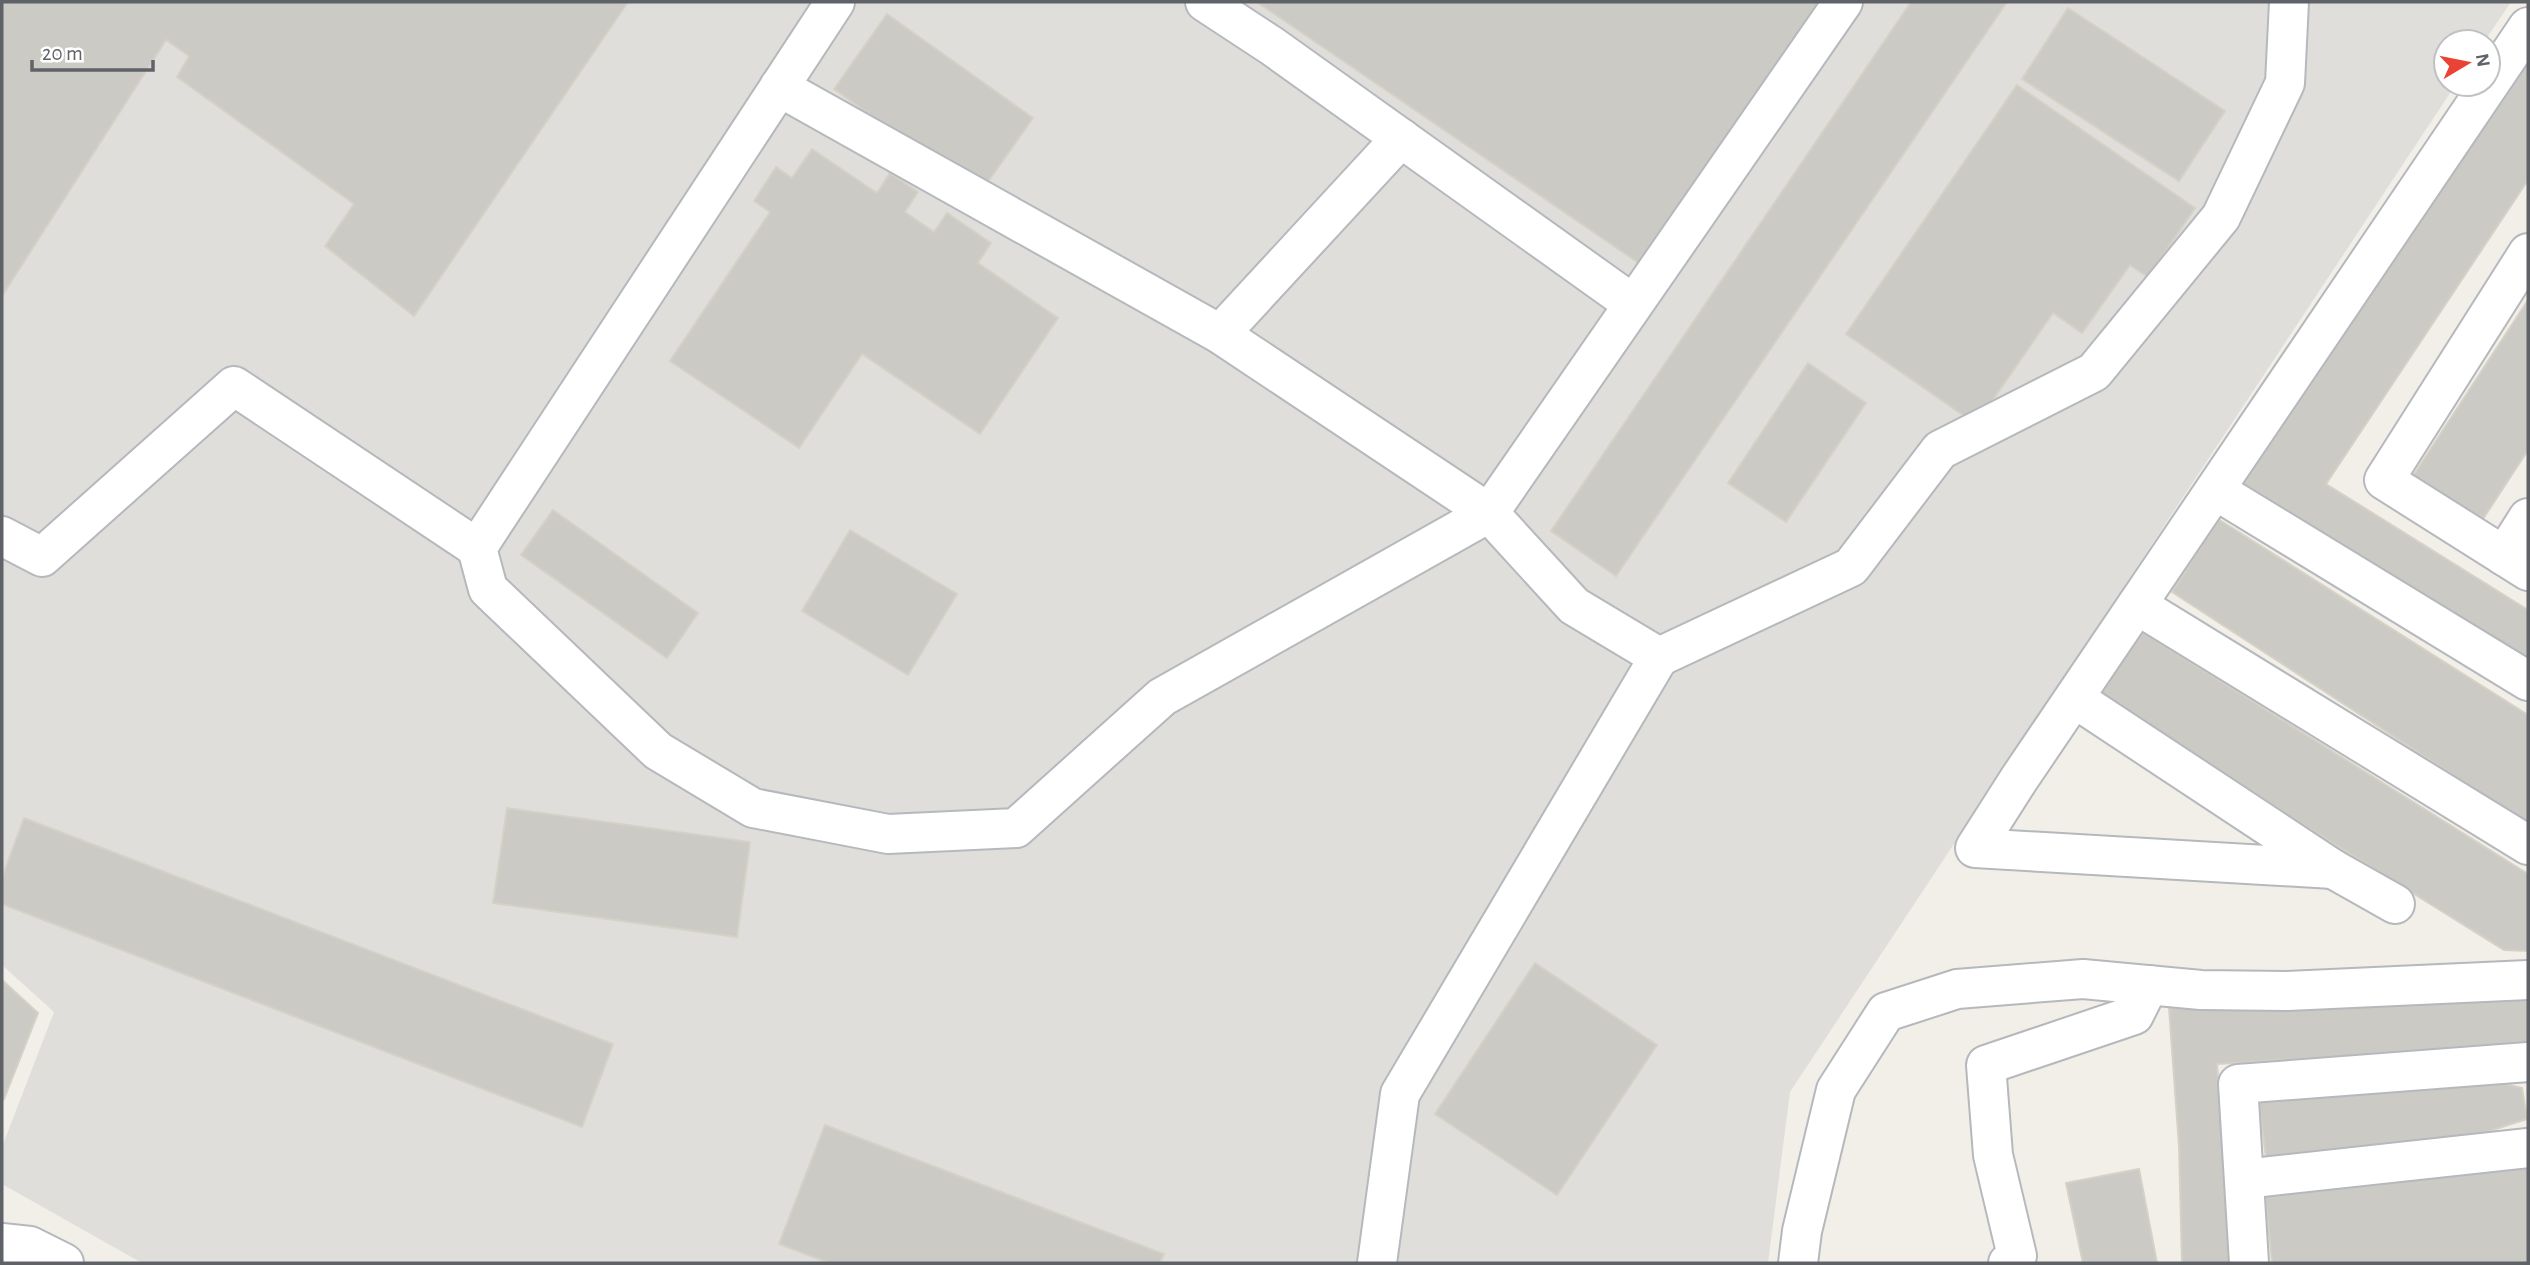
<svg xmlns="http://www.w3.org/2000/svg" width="2530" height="1265" font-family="'Alegreya Sans',sans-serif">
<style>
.industrial{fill:#e0deda}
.building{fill:#cccac5;stroke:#d6d1c6;stroke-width:2}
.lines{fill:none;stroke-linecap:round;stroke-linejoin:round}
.minor-casing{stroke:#b5b8bc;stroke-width:42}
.minor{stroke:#fff;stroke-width:38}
</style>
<rect width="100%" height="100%" fill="#f1efe8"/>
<path class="industrial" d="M2 2H2511L2484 42H2446V84H2456L1790 1092 1768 1263H142L2 1184V1147L54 1012 2 965Z"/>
<g class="building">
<path d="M2 2H628L414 316 325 246 354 204 177 77 189 56 166 40 2 296Z"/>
<path d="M1257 2H1820L1646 268Z"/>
<path d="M1911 2H2007L1616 576 1551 531Z"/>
<path d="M2068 8 2225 111 2179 181 2022 79Z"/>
<path d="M887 14 1033 118 980 193 834 89Z"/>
<path d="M2528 47V180L2326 484 2528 610V661L2233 478Z"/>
<path d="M2017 85 2195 208 2148 277 2130 265 2082 333 2053 313 1976 424 1846 334Z"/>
<path d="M812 149 877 193 890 173 918 192 905 212 934 232 947 213 991 243 978 263 1058 318 980 434 862 354 799 448 670 361 770 212 754 201 776 167 792 178Z"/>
<path d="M2528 300V450L2483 519 2413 476Z"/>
<path d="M1808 363 1866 403 1786 522 1728 483Z"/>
<path d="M553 510 698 613 667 658 521 555Z"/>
<path d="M2218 519 2528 715V824L2172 592Z"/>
<path d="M850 530 957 594 908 675 802 611Z"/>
<path d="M2139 630 2528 874V951L2504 950 2099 697Z"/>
<path d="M507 808 750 842 737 937 493 903Z"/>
<path d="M24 818 613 1044 582 1127 2 904V878Z"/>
<path d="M1535 963 1657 1045 1557 1195 1435 1114Z"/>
<path d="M2 980 38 1013 4 1099 2 1097Z"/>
<path d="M2528 997V1045L2217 1064 2232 1263H2182L2179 1146 2169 1008Z"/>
<path d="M2479 1077 2522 1088 2527 1119 2480 1134 2266 1159 2259 1100Z"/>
<path d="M825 1125 1164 1254 1160 1263H829L779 1244Z"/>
<path d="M2528 1166V1263H2272L2265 1192Z"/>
<path d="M2139 1169 2157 1263H2083L2066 1183Z"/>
</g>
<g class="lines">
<g class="minor-casing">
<g id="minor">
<path d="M835 2 477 548 488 589 658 751 753 808 888 834 1016 828 1162 697 1489 513 1220 334 1401 138"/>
<path d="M1205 2 1272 46 1633 304"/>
<path d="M779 87 1220 334"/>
<path d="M2528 253 2384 480 2528 571"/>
<path d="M2215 490 2528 681"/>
<path d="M2 536 42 557 234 386 477 548"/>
<path d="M2504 556 2528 518"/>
<path d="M2137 605 2528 845"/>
<path d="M1659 657 1851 567 1940 450 2094 372 2221 217 2285 83 2289 2"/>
<path d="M2074 698 2333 869 1975 848 2019 779 2528 27"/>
<path d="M2333 869 2395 904"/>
<path d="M2244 1179 2528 1148"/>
<path d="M2 1243 30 1246 64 1263"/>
<path d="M1377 1263 1400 1094 1659 657 1574 606 1489 513 1843 2"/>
<path d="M1798 1263 1802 1231 1836 1090 1886 1012 1957 989 2083 979 2201 990 2287 991 2528 980"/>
<path d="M2008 1263 2017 1256 1993 1155 1986 1065 2134 1015 2149 985"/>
<path d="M2249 1263 2238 1084 2528 1062"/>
</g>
</g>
<use href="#minor" class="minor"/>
</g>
<rect width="2530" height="1265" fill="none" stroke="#5f6368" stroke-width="7"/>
<g transform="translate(2467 63) rotate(80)"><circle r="33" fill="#ffffff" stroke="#bfc1c3" stroke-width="2"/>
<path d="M0-5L12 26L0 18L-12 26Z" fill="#ea4335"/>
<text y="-10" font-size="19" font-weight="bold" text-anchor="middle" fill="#5f6368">N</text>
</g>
<path d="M32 60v10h121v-10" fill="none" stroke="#5f6368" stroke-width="3.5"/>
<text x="42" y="60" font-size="21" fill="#5f6368" stroke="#ffffff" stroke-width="5" paint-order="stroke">20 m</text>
</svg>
